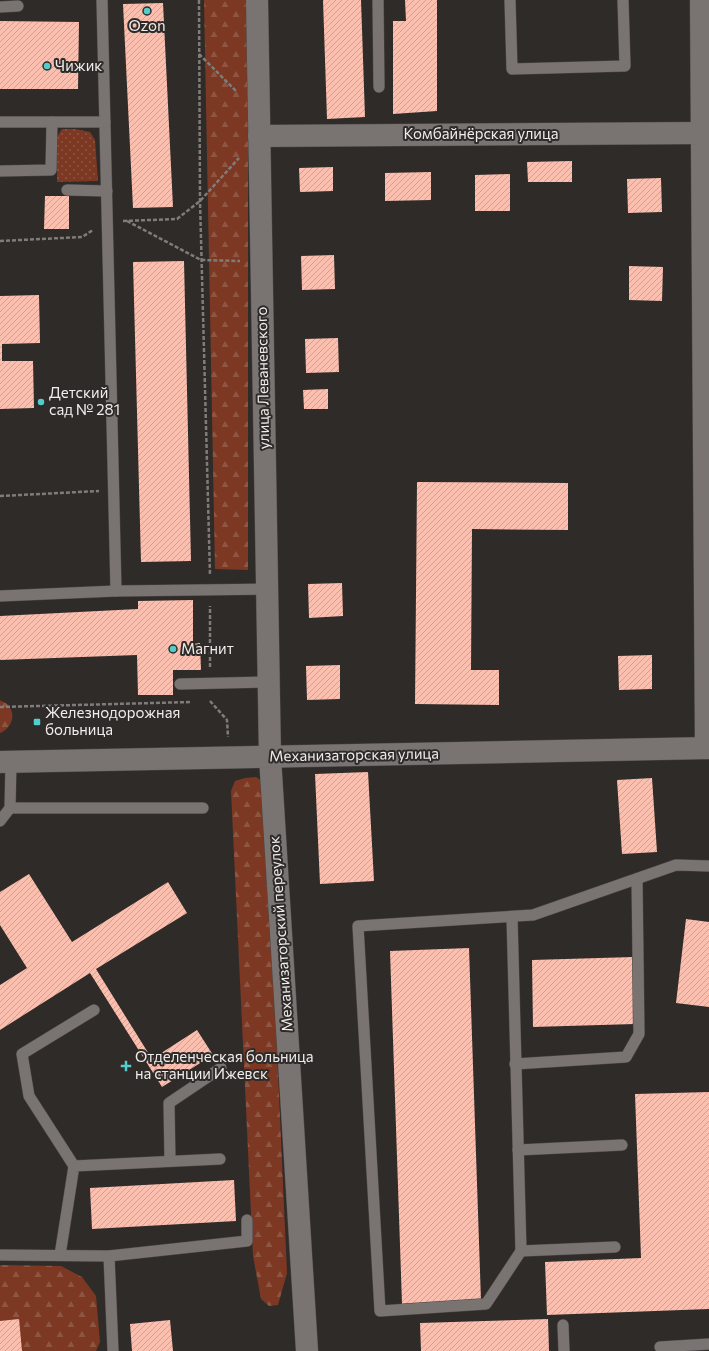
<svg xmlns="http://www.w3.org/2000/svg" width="709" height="1351" font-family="Commissioner,sans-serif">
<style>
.grass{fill:url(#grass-dots)}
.forest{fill:url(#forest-firs)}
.building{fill:url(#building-hatch)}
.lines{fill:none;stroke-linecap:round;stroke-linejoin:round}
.service-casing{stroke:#4b4746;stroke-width:12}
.minor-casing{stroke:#4b4746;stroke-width:23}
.tertiary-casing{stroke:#4b4746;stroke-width:23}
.path{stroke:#807c7a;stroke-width:2.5;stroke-dasharray:4 2;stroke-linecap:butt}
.service{stroke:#797371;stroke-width:11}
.minor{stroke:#797371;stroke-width:22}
.tertiary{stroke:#797371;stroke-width:22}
.poi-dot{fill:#53cdcb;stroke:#2f2b29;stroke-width:1.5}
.labels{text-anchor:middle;stroke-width:4;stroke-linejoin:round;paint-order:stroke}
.poi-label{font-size:15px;fill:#efeceb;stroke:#2f2b29;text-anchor:start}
.street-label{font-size:15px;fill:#efeceb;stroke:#2f2b29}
</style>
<defs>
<pattern id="grass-dots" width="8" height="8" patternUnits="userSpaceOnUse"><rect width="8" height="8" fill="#7c3823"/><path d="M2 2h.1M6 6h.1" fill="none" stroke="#8f5543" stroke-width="1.8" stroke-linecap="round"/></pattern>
<pattern id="forest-firs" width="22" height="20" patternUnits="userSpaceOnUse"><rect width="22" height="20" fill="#7c3823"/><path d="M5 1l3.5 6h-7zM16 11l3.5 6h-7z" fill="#8f5543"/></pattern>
<pattern id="building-hatch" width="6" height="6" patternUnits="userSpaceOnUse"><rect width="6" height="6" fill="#fabfae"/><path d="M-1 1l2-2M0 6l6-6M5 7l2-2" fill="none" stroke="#cea194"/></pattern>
</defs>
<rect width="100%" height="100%" fill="#2f2b29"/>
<path class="grass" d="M62 129H75L90 132 95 140 98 181 57 182V137Z"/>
<g class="forest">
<path d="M204 0H248V570L215 569Z"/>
<path d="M0 700C2 702 7 703 8 705 17 715 11 729 0 733Z"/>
<path d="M256 777 265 783 287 1273 278 1305 269 1306 261 1299 253 1256 231 791 235 781 245 778Z"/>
<path d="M0 1265 61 1266 82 1277 96 1296 100 1342 96 1351H0Z"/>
</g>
<g class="building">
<path d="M323 0H361L365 117 327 119Z"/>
<path d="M405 0H437V111L393 114V21H406Z"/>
<path d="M163 3 173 207 133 208 123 4Z"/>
<path d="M0 21 79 22 78 89H0Z"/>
<path d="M572 161V182H528L527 162Z"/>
<path d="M333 167V191L300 192 299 168Z"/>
<path d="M431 172V200L385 201V173Z"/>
<path d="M510 174V211H475V175Z"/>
<path d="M661 178 662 212 628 213 627 179Z"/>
<path d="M45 196H69V229H44Z"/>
<path d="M334 255 335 289 302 290 301 256Z"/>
<path d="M184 261 191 561 141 562 133 262Z"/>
<path d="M629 266 663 267 662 301 629 300Z"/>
<path d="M39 295 40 343 2 344V361H33L34 408 0 409V296Z"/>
<path d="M338 338 339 372 306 373 305 339Z"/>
<path d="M328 389V409H304L303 390Z"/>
<path d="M417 482 568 483V530L472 529 471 670H499V705L415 704Z"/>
<path d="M342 583 343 616 309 618 308 584Z"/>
<path d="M193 600V644L200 643 201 670H173V695H138L137 655 0 660V616L138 609V601Z"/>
<path d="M652 655V689L619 690 618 656Z"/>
<path d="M340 665V699L307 700 306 666Z"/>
<path d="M368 772 374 881 320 884 315 774Z"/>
<path d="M652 778 657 852 622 854 617 780Z"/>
<path d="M29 874 72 942 168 882 187 913 96 969 152 1059 197 1030 213 1055 162 1087 90 973 0 1030V985L27 968 0 925V892Z"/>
<path d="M686 919 709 922V1007L676 1003Z"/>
<path d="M469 948 481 1301 402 1304 390 951Z"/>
<path d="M633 957 635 1024 533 1027 532 960Z"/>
<path d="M709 1092V1309L547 1315 545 1262 641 1258 635 1094Z"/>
<path d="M234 1180 236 1221 92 1229 90 1188Z"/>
<path d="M19 1319 22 1351H0V1321Z"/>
<path d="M548 1319 549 1351H421L420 1323Z"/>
<path d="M170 1320 173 1351H132L130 1324Z"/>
</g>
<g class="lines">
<g class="service-casing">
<g id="service">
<path d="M102 0 116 591"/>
<path d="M378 0 379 87"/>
<path d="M510 0 512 69 625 66 623 0"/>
<path d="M0 7 18 6"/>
<path d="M0 122H105"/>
<path d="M0 171 51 170 52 122"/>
<path d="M67 190 107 191"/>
<path d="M0 596 116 591 267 589"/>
<path d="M180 684 268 682"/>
<path d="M10 808H203"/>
<path d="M0 821 10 808 11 762"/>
<path d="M512 917 521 1251 486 1304 380 1311 358 926 533 915 676 865 709 866"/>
<path d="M515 1064 626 1057 639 1034 637 879"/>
<path d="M518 1150 622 1145"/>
<path d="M170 1161 169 1103 221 1068"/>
<path d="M74 1166 29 1096 22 1054 94 1010"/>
<path d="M521 1251 615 1247"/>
<path d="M0 1255 109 1256 113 1351"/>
<path d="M60 1255 74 1166 220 1159"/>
<path d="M109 1256 247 1241V1220"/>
<path d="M563 1325 564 1351"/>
<path d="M660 1347 709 1344"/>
</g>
</g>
<g class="minor-casing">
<g id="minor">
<path d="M257 0 270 757 307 1351"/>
<path d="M701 0 706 748"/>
<path d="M259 136 702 133"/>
</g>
</g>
<g class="tertiary-casing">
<path id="tertiary" d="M0 762 709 748"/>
</g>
<g class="path">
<path d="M199 0 200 201 210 575"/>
<path d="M199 54 236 91"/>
<path d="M123 221 177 219 200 201 239 158"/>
<path d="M127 221 201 260 240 261"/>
<path d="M0 241 82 237 93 230"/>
<path d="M0 496 99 491"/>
<path d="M210 667V606"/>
<path d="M210 701 227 720 228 737"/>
<path d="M0 707 191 702"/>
</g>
<use href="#service" class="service"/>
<use href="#minor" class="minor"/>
<use href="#tertiary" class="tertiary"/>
</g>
<g class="poi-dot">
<circle cx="147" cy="11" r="4"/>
<circle cx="47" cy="66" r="4"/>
<circle cx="41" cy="402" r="4"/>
<circle cx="173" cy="649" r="4"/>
<rect x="33" y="718" width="8" height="8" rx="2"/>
<path d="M124 1060h4v4h4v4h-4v4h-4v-4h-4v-4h4z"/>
</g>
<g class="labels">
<g class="poi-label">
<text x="147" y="31" text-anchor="middle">Ozon</text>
<text x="55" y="71">Чижик</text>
<text x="49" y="398">Детский<tspan x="49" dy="17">сад № 281</tspan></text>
<text x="181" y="654">Магнит</text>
<text x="45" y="718">Железнодорожная<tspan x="45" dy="17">больница</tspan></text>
<text x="135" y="1062">Отделенческая больница<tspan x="135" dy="17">на станции Ижевск</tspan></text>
</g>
<g class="street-label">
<text x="481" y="139">Комбайнёрская улица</text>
<text transform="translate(263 378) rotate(-91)" y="5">улица Леваневского</text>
<text transform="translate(354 755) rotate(-1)" y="5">Механизаторская улица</text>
<text transform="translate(281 934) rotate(-94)" y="5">Механизаторский переулок</text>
</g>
</g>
</svg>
